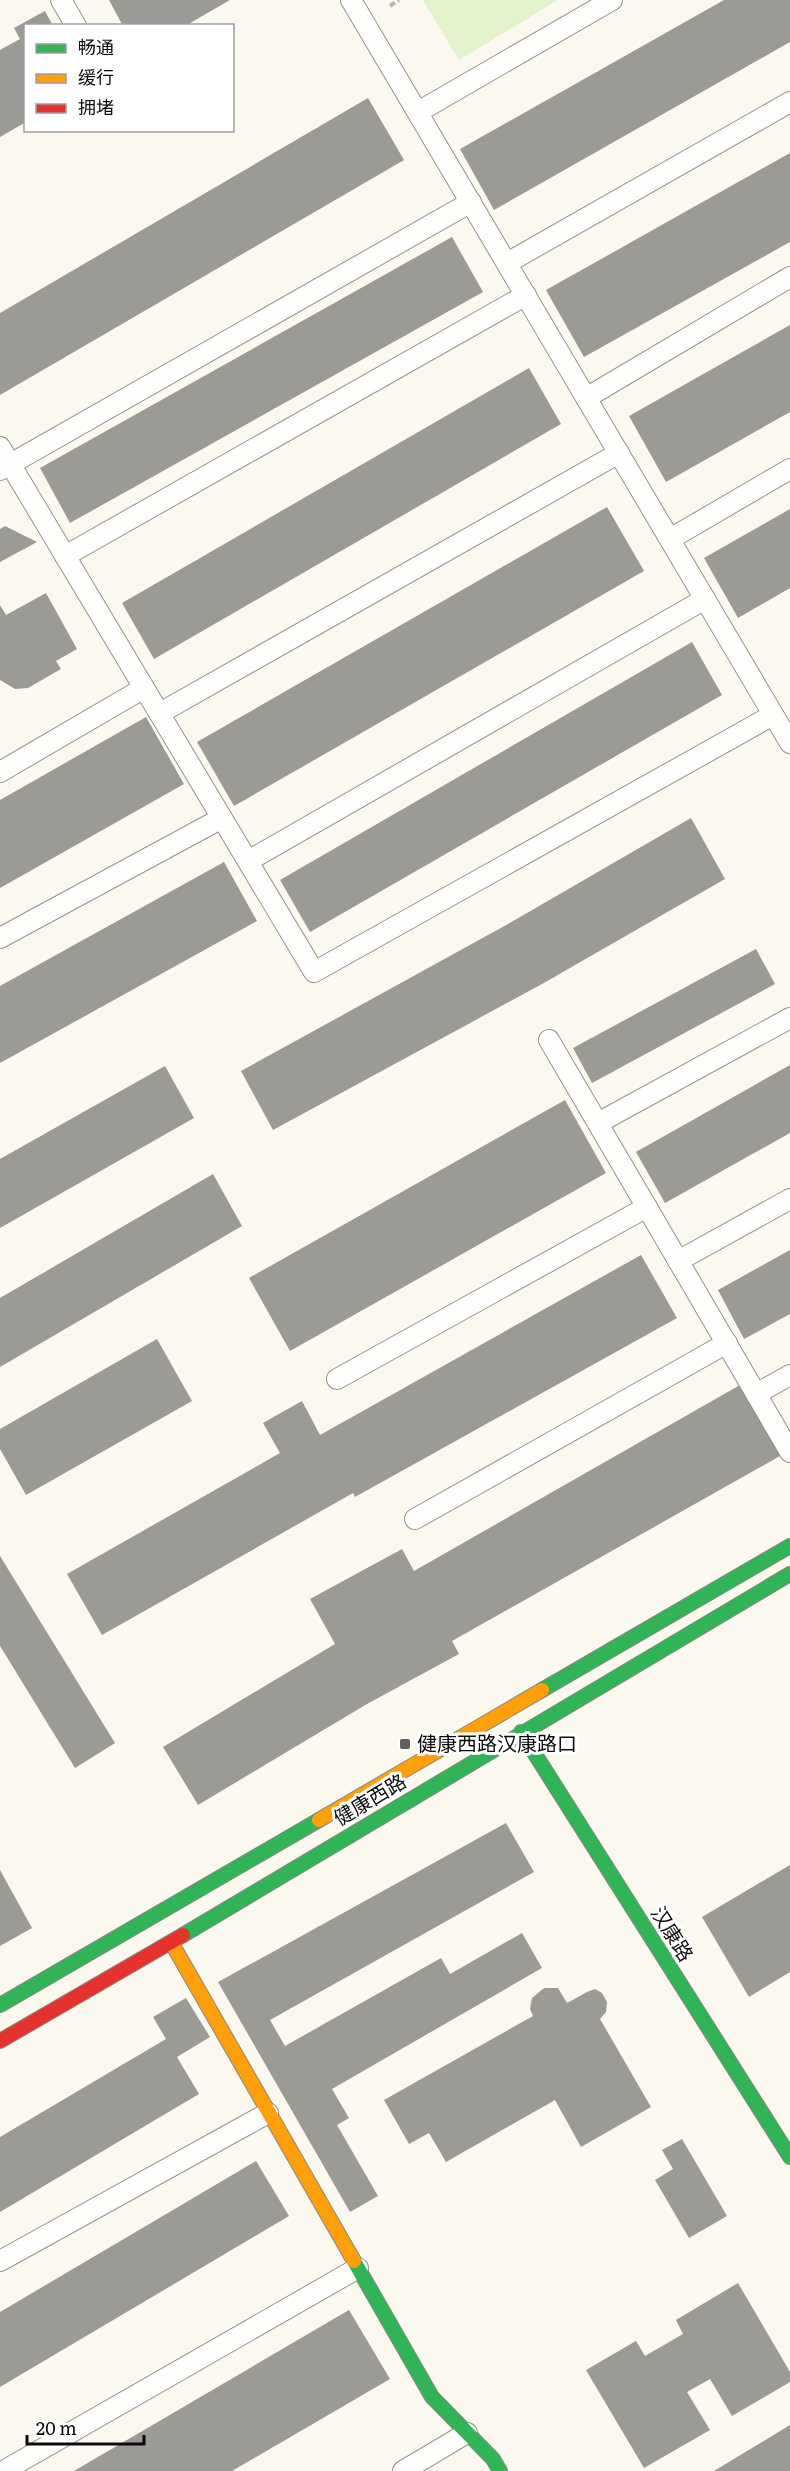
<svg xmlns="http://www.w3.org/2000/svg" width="790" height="2471" font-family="Literata,'Noto Sans SC',serif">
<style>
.green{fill:#e2f2cc}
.building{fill:#9c9a95}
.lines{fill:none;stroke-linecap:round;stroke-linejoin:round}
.lane-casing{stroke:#93928e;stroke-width:22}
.fast-casing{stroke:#8a8985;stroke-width:16}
.slow-casing{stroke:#8a8985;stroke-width:16}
.jam-casing{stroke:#8a8985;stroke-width:16}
.path{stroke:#b7b7b5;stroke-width:4;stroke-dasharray:6 3;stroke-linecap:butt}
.lane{stroke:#fefefd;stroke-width:20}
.fast{stroke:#30b455;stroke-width:14}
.slow{stroke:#ff9f0a;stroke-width:14}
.jam{stroke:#e5322d;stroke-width:14}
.poi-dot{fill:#5f5f5b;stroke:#fff;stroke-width:2}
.labels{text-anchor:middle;stroke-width:6;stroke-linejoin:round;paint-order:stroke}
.poi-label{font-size:20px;fill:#0c0c0c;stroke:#fff;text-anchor:start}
.street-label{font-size:20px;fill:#0c0c0c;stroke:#fff}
</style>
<rect width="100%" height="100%" fill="#faf8ef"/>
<path class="green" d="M423 0H558L459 60Z"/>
<g class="building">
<path d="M109 0H230L185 26H123Z"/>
<path d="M724 0H790V42L494 210 460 149Z"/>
<path d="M45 11 53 26H26V122L0 137V50L20 39 14 28Z"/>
<path d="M368 98 404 160 0 395V313Z"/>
<path d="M790 153V242L584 357 546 290Z"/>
<path d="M452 237 483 292 70 523 40 468Z"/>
<path d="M790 325V412L666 482 629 416Z"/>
<path d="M529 368 561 424 154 659 122 603Z"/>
<path d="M607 507 644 571 234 806 197 742Z"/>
<path d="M790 509V588L738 618 704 558Z"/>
<path d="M5 526 37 542 0 562V529Z"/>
<path d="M46 593 77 649 56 661 61 669 28 688 15 689 0 680V605L6 615Z"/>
<path d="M692 642 722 695 310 932 280 880Z"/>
<path d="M146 717 184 784 0 888V800Z"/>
<path d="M691 818 725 879 542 984 273 1130 241 1071 508 924Z"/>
<path d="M224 862 257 921 0 1063V986Z"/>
<path d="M756 949 775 984 592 1083 573 1048Z"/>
<path d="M790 1065V1133L665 1203 636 1152Z"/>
<path d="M165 1066 194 1118 0 1228V1159Z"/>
<path d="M565 1100 606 1173 290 1351 249 1278Z"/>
<path d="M213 1174 242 1226 0 1367V1298Z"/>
<path d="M790 1250V1314L744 1339 718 1290Z"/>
<path d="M641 1255 677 1318 355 1497 353 1493 102 1635 67 1574 280 1453 263 1423 302 1401 320 1435Z"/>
<path d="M157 1339 192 1401 26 1495 0 1449V1429Z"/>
<path d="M740 1385 780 1456 452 1641 459 1654 367 1704 198 1805 163 1747 335 1644 310 1599 402 1549 414 1571Z"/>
<path d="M0 1556 115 1743 75 1768 0 1646Z"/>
<path d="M506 1823 534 1872 270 2020 285 2046 441 1958 450 1974 522 1933 542 1968 332 2089 349 2118 337 2125 378 2196 350 2212 218 1982Z"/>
<path d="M790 1865V1972L749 1997 702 1917Z"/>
<path d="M0 1870 32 1928 0 1946Z"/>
<path d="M544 1988H558L567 2003 587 1992 595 1989 602 1993 607 2002 606 2012 600 2019 651 2107 581 2147 555 2100 446 2162 429 2133 409 2144 384 2100 533 2016 530 2009 532 1998Z"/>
<path d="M186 1998 210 2037 177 2057 199 2094 0 2212V2137L166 2039 153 2017Z"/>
<path d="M682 2139 727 2216 689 2238 655 2180 673 2169 662 2150Z"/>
<path d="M256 2161 289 2216 0 2387V2312Z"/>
<path d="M738 2283 790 2372V2382L732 2416 710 2379 687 2392 710 2430 644 2468 586 2370 636 2341 645 2356 683 2334 676 2320Z"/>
<path d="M349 2310 390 2379 232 2471H74Z"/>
<path d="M790 2425V2471H714Z"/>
</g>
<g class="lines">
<g class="lane-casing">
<g id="lane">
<path d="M61 0 76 26"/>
<path d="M351 0 790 743"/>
<path d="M418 112 612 0"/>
<path d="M507 263 790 102"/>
<path d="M586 398 790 277"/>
<path d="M0 447 314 972 773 715"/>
<path d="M0 470 471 202"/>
<path d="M670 539 790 469"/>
<path d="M65 556 526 295"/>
<path d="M160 713 619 453"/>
<path d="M0 772 144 688"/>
<path d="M248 861 705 599"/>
<path d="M0 938 222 818"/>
<path d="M549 1040 790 1452"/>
<path d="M598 1123 790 1018"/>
<path d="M678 1261 790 1199"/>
<path d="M337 1379 647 1207"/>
<path d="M756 1394 790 1375"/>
<path d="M415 1519 727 1343"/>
<path d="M0 2261 268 2113"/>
<path d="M7 2469 358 2268"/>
<path d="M403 2471 467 2433"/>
</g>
</g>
<g class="fast-casing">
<g id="fast">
<path d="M542 1690 790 1546"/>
<path d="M521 1732 790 2157"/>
<path d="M183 1935 790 1574"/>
<path d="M0 2005 319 1820"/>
<path d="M354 2261 432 2397 493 2459 500 2471"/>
</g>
</g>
<g class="slow-casing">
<g id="slow">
<path d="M319 1820 542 1690"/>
<path d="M171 1942 354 2261"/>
</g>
</g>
<g class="jam-casing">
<path id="jam" d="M0 2041 183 1935"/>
</g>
<path class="path" d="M390 6 399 0"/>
<use href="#lane" class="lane"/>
<use href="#fast" class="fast"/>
<use href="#slow" class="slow"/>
<use href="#jam" class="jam"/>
</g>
<rect class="poi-dot" x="399" y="1738" width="12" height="12" rx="3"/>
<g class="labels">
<g class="poi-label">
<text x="417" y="1751">健康西路汉康路口</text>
</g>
<g class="street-label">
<text transform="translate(370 1800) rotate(-31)" y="7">健康西路</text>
<text transform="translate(672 1934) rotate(58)" y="7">汉康路</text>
</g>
</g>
<rect x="24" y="24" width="210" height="108" fill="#ffffff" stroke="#9e9e9e" stroke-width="1.5"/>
<rect x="36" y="44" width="30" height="9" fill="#30b455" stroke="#9e9e9e" stroke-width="1.5"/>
<text x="78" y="54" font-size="18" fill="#0c0c0c">畅通</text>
<rect x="36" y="74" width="30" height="9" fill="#ff9f0a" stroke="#9e9e9e" stroke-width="1.5"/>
<text x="78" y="84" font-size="18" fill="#0c0c0c">缓行</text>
<rect x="36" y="104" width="30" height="9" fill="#e5322d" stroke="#9e9e9e" stroke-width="1.5"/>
<text x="78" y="114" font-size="18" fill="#0c0c0c">拥堵</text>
<path d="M27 2435v9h117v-9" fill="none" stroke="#0c0c0c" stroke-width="3"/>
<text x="36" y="2435" font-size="18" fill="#0c0c0c" stroke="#ffffff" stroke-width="4.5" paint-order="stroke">20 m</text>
</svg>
